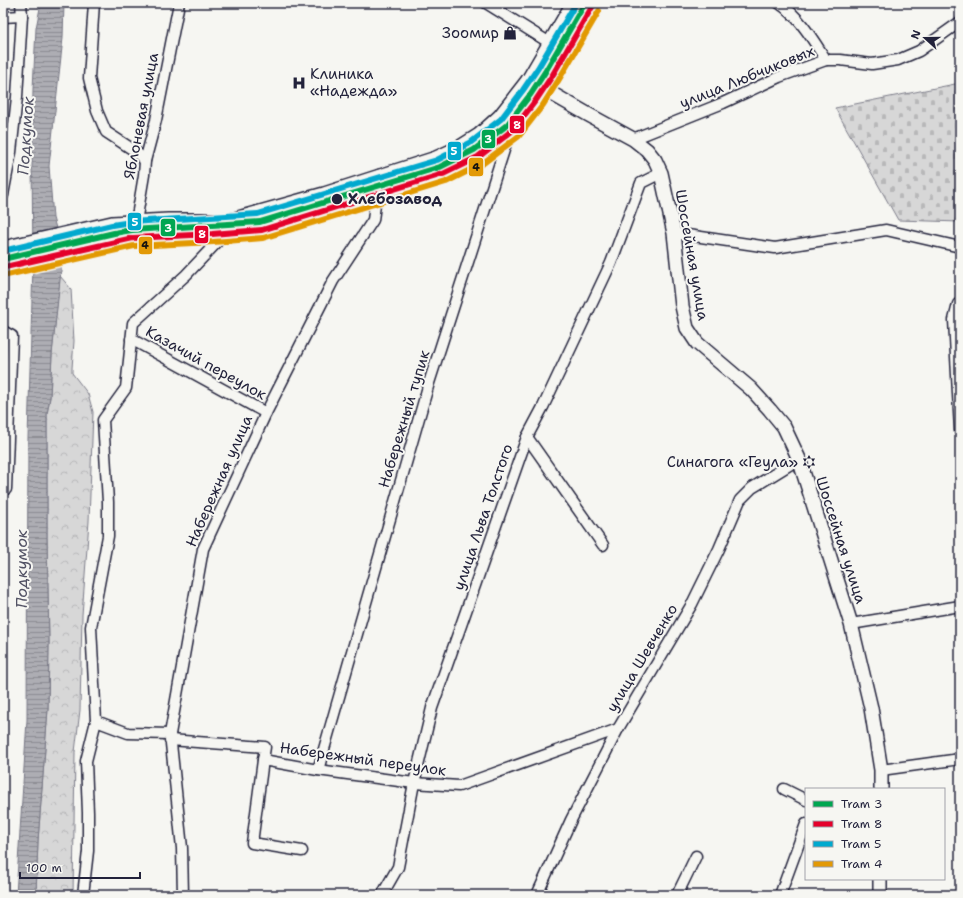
<svg xmlns="http://www.w3.org/2000/svg" width="963" height="898" font-family="'Shantell Sans',sans-serif">
<style>
.forest{fill:url(#forest-crowns);stroke:#7c7c89}
.cemetery{fill:url(#cemetery-stones);stroke:#7c7c89}
.water{fill:url(#water-rules);stroke:#757583}
.lines{fill:none;stroke-linecap:round;stroke-linejoin:round}
.minor-casing{stroke:#22223b;stroke-width:13}
.major-casing{stroke:#22223b;stroke-width:16}
.minor{stroke:#f6f6f2;stroke-width:10}
.major{stroke:#f6f6f2;stroke-width:13}
.tram-1-casing{stroke:#f6f6f2;stroke-width:9}
.tram-2-casing{stroke:#f6f6f2;stroke-width:9}
.tram-3-casing{stroke:#f6f6f2;stroke-width:9}
.tram-4-casing{stroke:#f6f6f2;stroke-width:9}
.tram-1{stroke:#00a651;stroke-width:6}
.tram-2{stroke:#e4002b;stroke-width:6}
.tram-3{stroke:#00a9ce;stroke-width:6}
.tram-4{stroke:#e29906;stroke-width:6}
.stop-dot{fill:#22223b;stroke:#f6f6f2;stroke-width:1.5}
.labels{text-anchor:middle;stroke-width:4;stroke-linejoin:round;paint-order:stroke}
.poi-label{font-size:15px;fill:#22223b;stroke:#f6f6f2;text-anchor:end}
.street-label{font-size:15px;fill:#22223b;stroke:#f6f6f2}
.stop-label{font-size:15px;font-weight:bold;fill:#22223b;stroke:#f6f6f2;text-anchor:start}
.water-label{font-size:16px;font-style:italic;fill:#535365;stroke:#f6f6f2}
.line-badge{stroke:#f6f6f2;stroke-width:1.5}
.badge-label{font-size:11px;text-anchor:middle;font-weight:bold;fill:#fff}
.pale-badge-label{font-size:11px;text-anchor:middle;font-weight:bold;fill:#111}
</style>
<defs>
<pattern id="forest-crowns" width="20" height="18" patternUnits="userSpaceOnUse"><rect width="20" height="18" fill="#d7d7d7"/><path d="M2 6a3 3 0 1 1 6 0M12 15a3 3 0 1 1 6 0" fill="none" stroke="#b8b8b9"/></pattern>
<pattern id="cemetery-stones" width="16" height="16" patternUnits="userSpaceOnUse"><rect width="16" height="16" fill="#d7d7d7"/><path d="M2 7V4a2 2 0 0 1 4 0v3zM10 15v-3a2 2 0 0 1 4 0v3z" fill="#b8b8b9"/></pattern>
<pattern id="water-rules" width="6" height="5" patternUnits="userSpaceOnUse"><rect width="6" height="5" fill="#adadb3"/><path d="M0 2.5h6" fill="none" stroke="#8c8c93"/></pattern>
</defs>
<rect width="100%" height="100%" fill="#f6f6f2"/>
<filter id="ink" filterUnits="userSpaceOnUse"><feTurbulence type="fractalNoise" baseFrequency=".025" numOctaves="2"/><feDisplacementMap in="SourceGraphic" scale="8" xChannelSelector="R" yChannelSelector="G"/><feConvolveMatrix kernelMatrix="1 2 1 2 8 2 1 2 1" color-interpolation-filters="sRGB"/></filter>
<g filter="url(#ink)">
<path class="forest" d="M60 276 71 289 74 341 72 368V373L88 394 93 412 89 521 82 615 80 710 75 752 73 895H36L38 841 48 709 49 643 47 537V414L50 397 52 354Z"/>
<path class="cemetery" d="M960 83V222L898 220 835 108Z"/>
<path class="water" d="M41 3H64L63 38 49 166 53 218 63 252 52 354 50 397 47 414V537L49 643 48 709 38 841 36 895H16L27 720 28 438 33 265 32 157 33 89 36 28Z"/>
<g class="lines">
<g class="minor-casing">
<g id="minor">
<path d="M94 3 89 78 97 111 106 132 135 151 145 161"/>
<path d="M486 3 550 43"/>
<path d="M779 3C800 17 813 40 826 60"/>
<path d="M3 17 22 16"/>
<path d="M633 139 723 103 779 77 826 60H840L872 64 898 60 919 51 960 22"/>
<path d="M3 195 11 152 17 97 22 16 21 3"/>
<path d="M135 228 144 175 145 161 156 120 179 3"/>
<path d="M674 233 775 248 886 230 960 247"/>
<path d="M960 303 958 304 954 320 960 431"/>
<path d="M3 331 12 336 6 489"/>
<path d="M131 339 266 413"/>
<path d="M527 437 603 545"/>
<path d="M851 624 960 606"/>
<path d="M96 721 128 733 170 734"/>
<path d="M170 740 265 747 263 760 318 770 414 783 459 786 618 729"/>
<path d="M263 760 252 843 302 851"/>
<path d="M318 770 429 383 506 144 509 128 541 87"/>
<path d="M881 770 960 759"/>
<path d="M784 789 806 800"/>
<path d="M83 895 88 851V813L86 761 96 721 91 627 108 536V502L103 420 126 388 133 323 186 275 240 218"/>
<path d="M183 895 182 848 170 734 203 549 266 413 333 281 373 220 379 175"/>
<path d="M382 895 398 867 414 783 432 708 527 437 543 407 611 263 641 183 661 173"/>
<path d="M537 895 571 820 618 729 692 604 719 549 740 500 752 488 799 459"/>
<path d="M677 895 696 856"/>
<path d="M780 895 806 824"/>
</g>
</g>
<g class="major-casing">
<g id="major">
<path d="M528 80 589 115 633 139 647 150 655 160 661 173 674 233 682 306 687 328 697 343 751 389 770 410 784 427 799 459 851 624 871 708 881 770V789"/>
<path d="M3 248 112 223 168 220H214"/>
<path d="M3 264 115 237 199 229 324 194 436 158 460 147 479 135 500 116 528 80 573 3"/>
<path d="M880 895V879"/>
</g>
</g>
<use href="#minor" class="minor"/>
<use href="#major" class="major"/>
<g class="tram-1-casing">
<path id="tram-1" d="M3 259 114 233 132 230 260 222 440 167 474 150 507 125 530 95 545 72 585 3"/>
</g>
<g class="tram-2-casing">
<path id="tram-2" d="M5 267 133 238 212 234 262 230 443 174 478 157 513 130 536 100 552 76 592 7"/>
</g>
<g class="tram-3-casing">
<path id="tram-3" d="M3 251 112 225 131 222 258 214 437 160 470 143 501 119 523 90 538 68 576 3"/>
</g>
<g class="tram-4-casing">
<path id="tram-4" d="M7 275 134 246 213 242 263 238 446 182 482 164 519 136 543 105 558 81 599 11"/>
</g>
<use href="#tram-1" class="tram-1"/>
<use href="#tram-2" class="tram-2"/>
<use href="#tram-3" class="tram-3"/>
<use href="#tram-4" class="tram-4"/>
</g>
</g>
<defs>
<g id="shop-bare" transform="scale(1.08)"><path d="M-5-2.5h2.3a2.7 3.5 0 0 1 5.4 0H5L5.5 6h-11ZM-1.5-2.5h3a1.5 2.3 0 0 0-3 0Z" fill="#22223b" stroke="#f6f6f2" stroke-width="2.5" paint-order="stroke"/></g>
<g id="hospital-bare" transform="scale(1.08)"><path d="M-5-5h3v3.5h4V-5h3V5h-3V1.5h-4V5h-3Z" fill="#22223b" stroke="#f6f6f2" stroke-width="2.5" paint-order="stroke"/></g>
<g id="synagogue-bare" transform="scale(1.08)"><path d="M0-6.5L5.6 3.2H-5.6ZM0 6.5L5.6-3.2H-5.6Z" fill="#22223b" stroke="#f6f6f2" stroke-width="2.5" paint-order="stroke"/></g>
</defs>
<g fill-rule="evenodd">
<use href="#shop-bare" x="510" y="33"/>
<use href="#hospital-bare" x="299" y="83"/>
<use href="#synagogue-bare" x="809" y="462"/>
</g>
<circle class="stop-dot" cx="337" cy="199" r="6"/>
<g class="labels">
<g class="poi-label">
<text x="499" y="38">Зоомир</text>
<text x="310" y="79" text-anchor="start">Клиника<tspan x="310" dy="17">«Надежда»</tspan></text>
<text x="798" y="467">Синагога «Геула»</text>
</g>
<g class="street-label">
<text transform="translate(747 77) rotate(-22)" y="5">улица Любчиковых</text>
<text transform="translate(141 116) rotate(-79)" y="5">Яблоневая улица</text>
<text transform="translate(692 255) rotate(80)" y="5">Шоссейная улица</text>
<text transform="translate(206 363) rotate(29)" y="5">Казачий переулок</text>
<text transform="translate(404 419) rotate(-73)" y="5">Набережный тупик</text>
<text transform="translate(219 481) rotate(-66)" y="5">Набережная улица</text>
<text transform="translate(483 517) rotate(-71)" y="5">улица Льва Толстого</text>
<text transform="translate(841 540) rotate(72)" y="5">Шоссейная улица</text>
<text transform="translate(642 658) rotate(-59)" y="5">улица Шевченко</text>
<text transform="translate(363 759) rotate(8)" y="5">Набережный переулок</text>
</g>
<g class="stop-label">
<text x="348" y="204">Хлебозавод</text>
</g>
<g class="water-label">
<text transform="translate(25 136) rotate(-86)" y="6">Подкумок</text>
<text transform="translate(21 569) rotate(-90)" y="6">Подкумок</text>
</g>
</g>
<g class="line-badge">
<rect x="509" y="115" width="16" height="19" rx="4" fill="#e4002b"/>
<rect x="481" y="129" width="15" height="20" rx="4" fill="#00a651"/>
<rect x="447" y="141" width="15" height="20" rx="4" fill="#00a9ce"/>
<rect x="468" y="157" width="16" height="20" rx="4" fill="#e29906"/>
<rect x="127" y="212" width="15" height="19" rx="4" fill="#00a9ce"/>
<rect x="160" y="218" width="16" height="19" rx="4" fill="#00a651"/>
<rect x="194" y="225" width="15" height="19" rx="4" fill="#e4002b"/>
<rect x="138" y="236" width="15" height="19" rx="4" fill="#e29906"/>
</g>
<g class="badge-label">
<text x="517" y="129">8</text>
<text x="488" y="143">3</text>
<text x="454" y="155">5</text>
<text x="135" y="226">5</text>
<text x="168" y="232">3</text>
<text x="202" y="238">8</text>
</g>
<g class="pale-badge-label">
<text x="476" y="171">4</text>
<text x="145" y="249">4</text>
</g>
<rect width="963" height="898" fill="none" stroke="#f6f6f2" stroke-width="16"/>
<rect x="8" y="8" width="947" height="882" fill="none" stroke="#22223b" stroke-width="1.5" filter="url(#ink)"/>
<rect x="805" y="788" width="140" height="92" fill="#f6f6f2" stroke="#a1a1a9"/>
<rect x="813" y="801" width="20" height="6" fill="#00a651" stroke="#a1a1a9"/>
<text x="841" y="808" font-size="12" fill="#22223b">Tram 3</text>
<rect x="813" y="821" width="20" height="6" fill="#e4002b" stroke="#a1a1a9"/>
<text x="841" y="828" font-size="12" fill="#22223b">Tram 8</text>
<rect x="813" y="841" width="20" height="6" fill="#00a9ce" stroke="#a1a1a9"/>
<text x="841" y="848" font-size="12" fill="#22223b">Tram 5</text>
<rect x="813" y="861" width="20" height="6" fill="#e29906" stroke="#a1a1a9"/>
<text x="841" y="868" font-size="12" fill="#22223b">Tram 4</text>
<g transform="translate(925 38) rotate(291)" stroke="#f6f6f2" stroke-width="3" paint-order="stroke">
<path d="M0-3L7 15L0 10L-7 15Z" fill="#22223b"/>
<text y="-6" font-size="11" font-weight="bold" text-anchor="middle" fill="#22223b">N</text>
</g>
<path d="M20 872v6h120v-6" fill="none" stroke="#22223b" stroke-width="2"/>
<text x="26" y="872" font-size="12" fill="#22223b" stroke="#f6f6f2" stroke-width="3" paint-order="stroke">100 m</text>
</svg>
